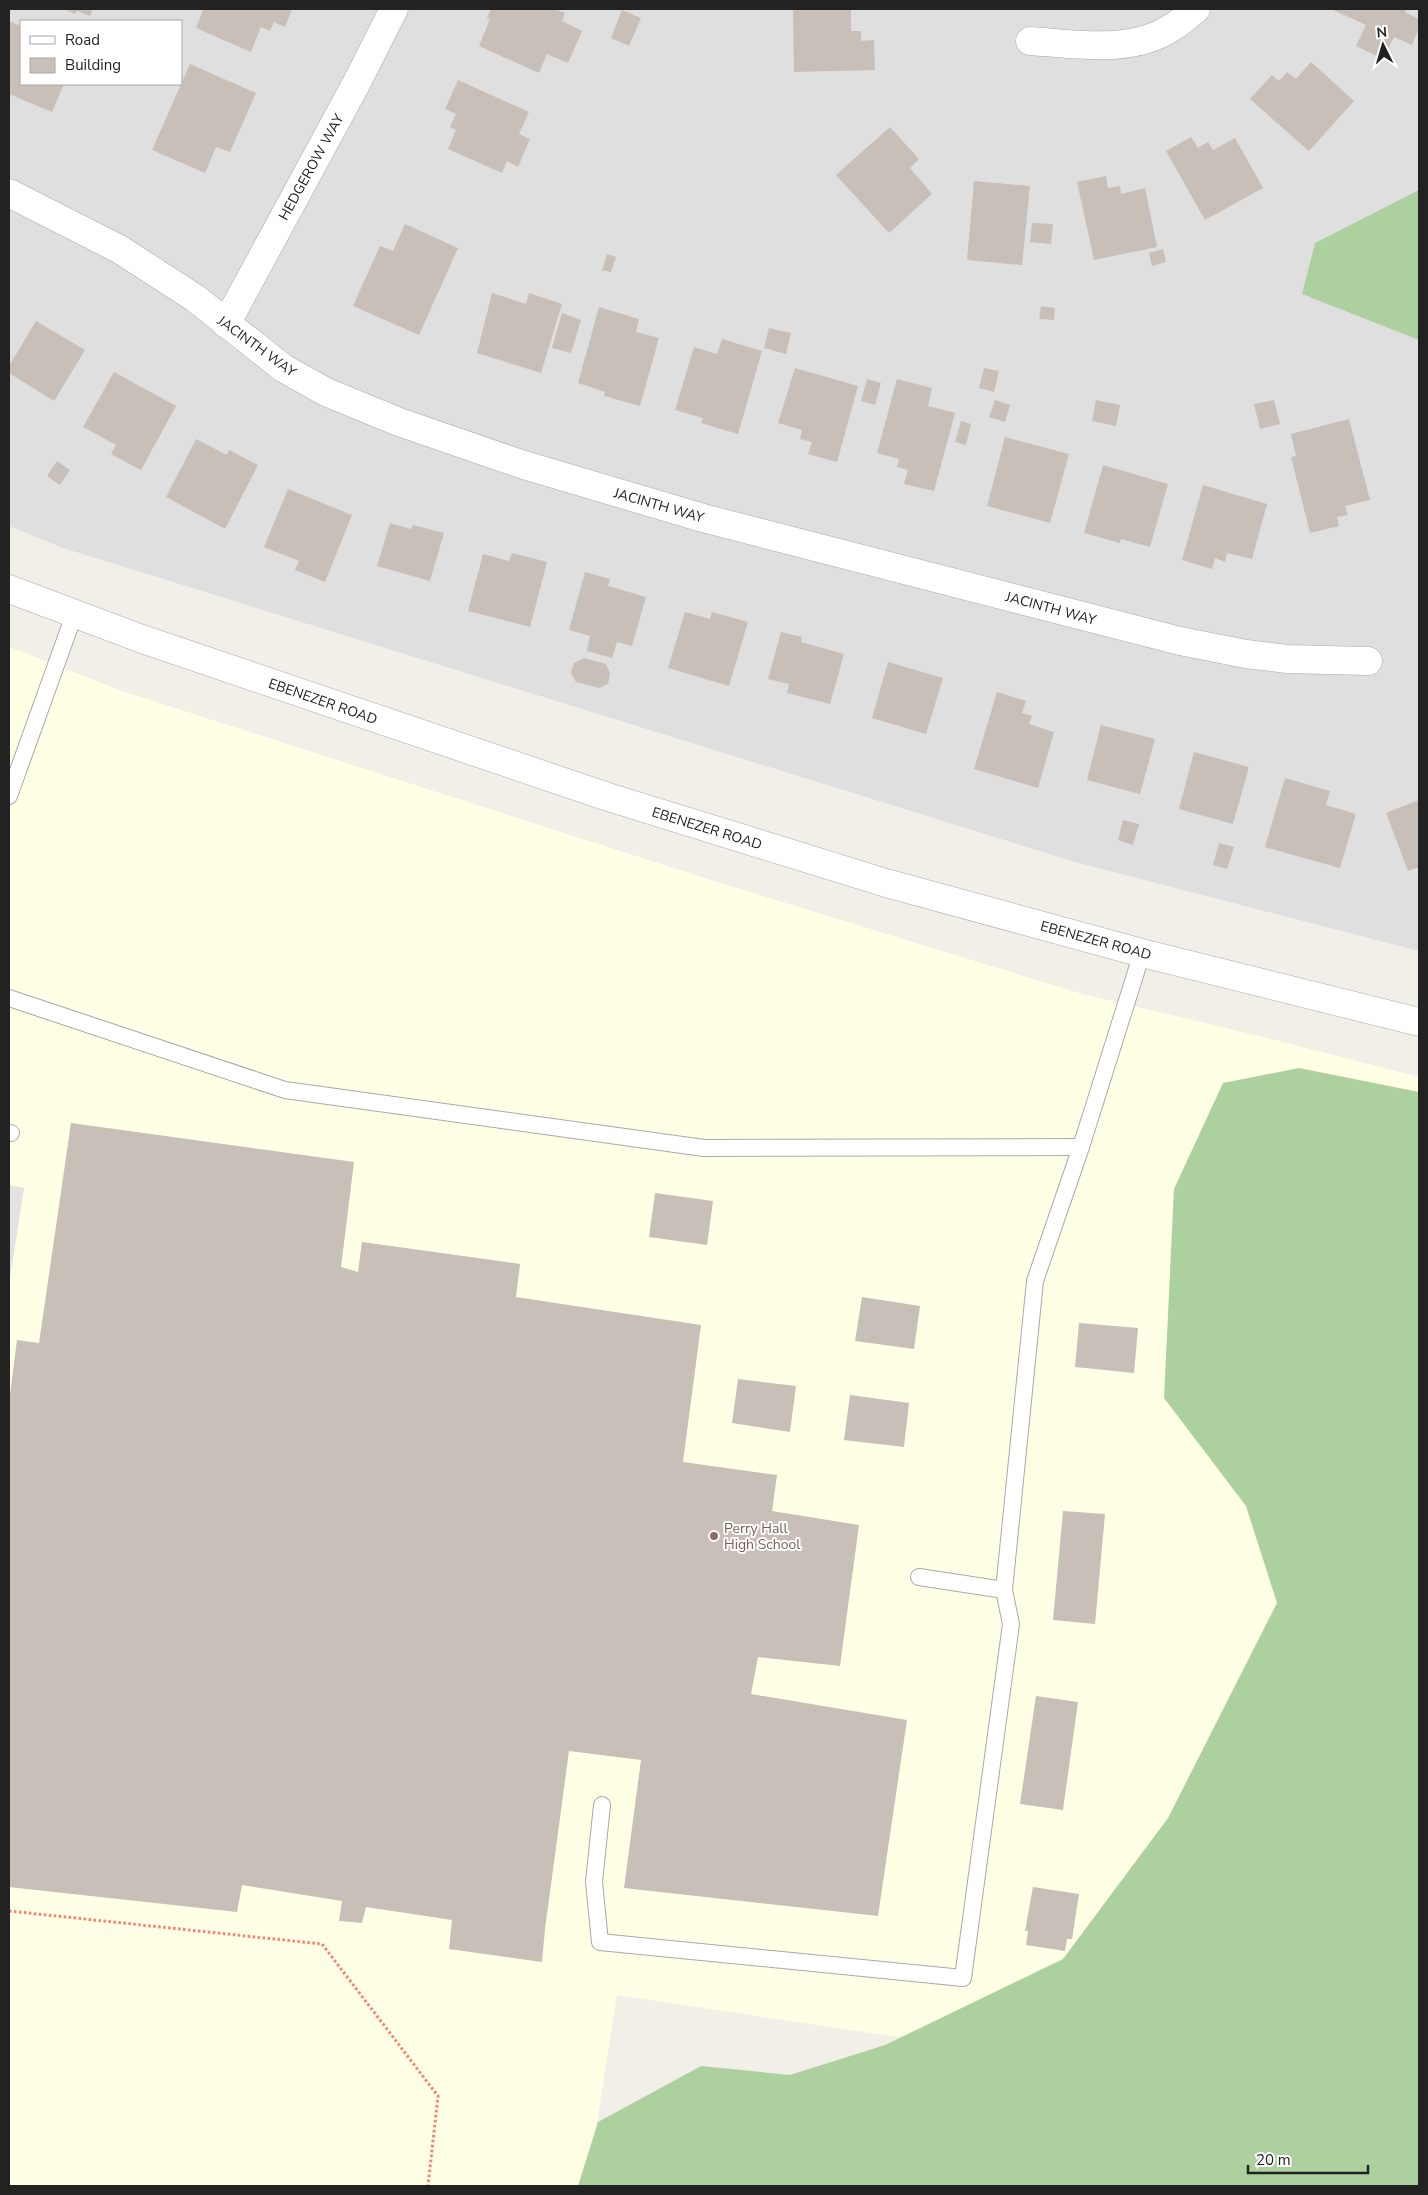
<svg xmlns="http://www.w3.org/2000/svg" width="1428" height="2195" font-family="'Nunito Sans',sans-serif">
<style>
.residential{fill:#e0dfdf;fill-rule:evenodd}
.education{fill:#ffffe5}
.forest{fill:#add19e}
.parking{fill:#e2e2e2}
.building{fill:#c7bfb8}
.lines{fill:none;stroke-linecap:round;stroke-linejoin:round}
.service-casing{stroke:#a9a9a9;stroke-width:18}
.minor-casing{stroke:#a9a9a9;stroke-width:29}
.tertiary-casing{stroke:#a9a9a9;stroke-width:29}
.path{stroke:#fa8072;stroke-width:3;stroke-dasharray:2.5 2.5;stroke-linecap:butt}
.service{stroke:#fff;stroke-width:16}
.minor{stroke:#fff;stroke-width:28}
.tertiary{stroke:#fff;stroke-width:28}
.education-dot{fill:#8d6e63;stroke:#fff;stroke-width:2}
.labels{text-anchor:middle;stroke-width:4;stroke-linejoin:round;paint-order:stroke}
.street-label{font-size:14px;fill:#222;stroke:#fff}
.education-label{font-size:14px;fill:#785e54;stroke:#fff;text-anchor:start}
</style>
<rect width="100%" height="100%" fill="#f2efe9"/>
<path class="residential" d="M9 9H1419V951L1075 862 60 547 9 526ZM21 21H181V84H21Z"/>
<path class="education" d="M9 647 122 691 714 881 1082 994 1255 1035 1419 1077V2115L617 1995 587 2186H9Z"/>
<g class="forest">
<path d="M1419 190V340L1302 294 1315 243Z"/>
<path d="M1299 1068 1419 1092V2186H578L598 2122 701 2066 790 2075 885 2045 1063 1959 1168 1818 1277 1603 1246 1506 1164 1398 1174 1189 1223 1083Z"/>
</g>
<path class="parking" d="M9 1185 24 1188 9 1285Z"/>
<g class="building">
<path d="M64 9H93L90 16 77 11 75 14Z"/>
<path d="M199 9H292L285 27 274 22 270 31 261 27 251 52 196 28 203 10Z"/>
<path d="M491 9H554L565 13 562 21 582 31 568 63 547 54 539 73 479 46 490 19 487 18Z"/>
<path d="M793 9H851V31H861V41L874 40 875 70 794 72Z"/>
<path d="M1331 9H1407L1405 12 1419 19V28L1412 45 1394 37 1383 59 1356 46 1366 25Z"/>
<path d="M622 10 641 18 629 46 611 38Z"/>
<path d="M9 21 21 26V84H64L52 112 9 94Z"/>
<path d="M1311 62 1354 101 1309 151 1250 99 1272 75 1279 81 1287 72 1296 79Z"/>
<path d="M190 64 256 93 230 152 216 147 205 173 152 150Z"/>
<path d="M458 80 529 112 519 134 530 139 518 167 507 161 502 173 448 149 456 130 450 127 456 114 445 109Z"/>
<path d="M890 127 919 159 910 168 932 194 889 233 836 175Z"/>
<path d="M1191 137 1198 148 1208 142 1213 150 1235 138 1263 188 1205 220 1166 151Z"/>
<path d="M1106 176 1108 188 1120 186 1121 194 1145 188 1157 247 1094 260 1077 182Z"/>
<path d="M974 181 1030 186 1022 265 967 260Z"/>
<path d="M1032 223 1053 224 1051 244 1030 242Z"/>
<path d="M405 224 458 248 419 335 353 306 380 246 393 251Z"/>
<path d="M1163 249 1166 262 1152 266 1149 253Z"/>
<path d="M607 254 616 257 611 272 602 270Z"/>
<path d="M492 293 526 304 529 293 562 304 541 373 477 353Z"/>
<path d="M1041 306 1055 308 1054 320 1039 319Z"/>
<path d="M599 307 639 319 636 332 659 338 640 406 604 396 605 392 578 383Z"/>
<path d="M562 313 581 320 571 353 552 348Z"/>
<path d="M36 321 85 350 54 401 9 373V366Z"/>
<path d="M769 328 791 333 786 354 764 348Z"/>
<path d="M722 339 762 351 738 434 701 423 703 418 675 410 694 347 717 354Z"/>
<path d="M795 368 858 386 837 462 808 454 812 442 800 439 802 430 778 423Z"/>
<path d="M984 368 999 371 994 392 979 388Z"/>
<path d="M114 372 176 406 141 470 111 454 116 445 83 427Z"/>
<path d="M867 379 881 383 875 405 861 401Z"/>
<path d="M897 379 932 388 928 406 955 413 934 491 904 484 908 470 897 467 899 459 877 453Z"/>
<path d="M995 400 1010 405 1005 422 989 417Z"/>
<path d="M1096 400 1120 405 1116 426 1092 421Z"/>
<path d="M1274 400 1280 424 1260 429 1254 404Z"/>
<path d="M1349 419 1370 500 1345 506 1348 515 1337 517 1339 526 1310 533 1291 457 1296 456 1291 434Z"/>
<path d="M961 421 971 424 966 445 955 442Z"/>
<path d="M1005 437 1069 454 1050 523 987 506Z"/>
<path d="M196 439 227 455 229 450 258 465 225 529 166 497Z"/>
<path d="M57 461 70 470 60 485 47 476Z"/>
<path d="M1103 465 1168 484 1150 547 1121 539 1120 543 1084 533Z"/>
<path d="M1203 485 1267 504 1252 559 1227 553 1225 562 1215 558 1212 569 1182 560Z"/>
<path d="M288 489 352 515 325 582 295 570 299 561 264 547Z"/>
<path d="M390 523 411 529 413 525 444 533 430 581 377 566Z"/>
<path d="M512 553 547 562 530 627 468 611 483 554 509 561Z"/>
<path d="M585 572 610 579 608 586 646 597 632 646 617 642 612 658 587 651 590 636 569 630Z"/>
<path d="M685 612 710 619 712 612 748 622 729 686 668 668Z"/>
<path d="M781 632 802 637 801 642 844 654 830 704 787 693 789 684 768 679Z"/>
<path d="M584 658 606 664 610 673 608 684 599 688 576 682 571 673 574 663Z"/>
<path d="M888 662 943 678 926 734 872 718Z"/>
<path d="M997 692 1026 701 1022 713 1032 716 1029 724 1054 732 1038 788 974 769Z"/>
<path d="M1101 725 1155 739 1140 794 1087 780Z"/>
<path d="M1194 752 1249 767 1233 824 1179 809Z"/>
<path d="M1285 778 1330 791 1326 805 1356 814 1340 868 1265 847Z"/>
<path d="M1419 800V867L1408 871 1386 813Z"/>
<path d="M1123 820 1139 824 1133 845 1118 840Z"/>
<path d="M1219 843 1234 847 1227 869 1213 865Z"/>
<path d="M71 1123 354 1162 341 1267 358 1272 362 1242 520 1264 516 1297 701 1325 683 1462 777 1475 772 1511 859 1525 840 1666 758 1657 751 1694 907 1720 878 1916 624 1888 641 1760 569 1751 545 1929 542 1962 449 1949 452 1920 366 1907 362 1923 339 1921 342 1901 242 1885 237 1912 9 1887V1402L17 1340 39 1343Z"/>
<path d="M655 1193 713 1201 707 1245 649 1237Z"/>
<path d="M862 1297 920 1306 914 1349 855 1341Z"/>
<path d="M1079 1323 1138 1328 1134 1373 1075 1367Z"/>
<path d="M738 1379 796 1386 790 1432 732 1423Z"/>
<path d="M850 1395 909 1403 904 1447 844 1440Z"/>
<path d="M1063 1511 1105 1514 1095 1624 1053 1620Z"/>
<path d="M1036 1696 1078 1702 1063 1810 1020 1804Z"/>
<path d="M1033 1887 1079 1894 1072 1939H1067L1065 1951 1026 1945 1028 1931H1025Z"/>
</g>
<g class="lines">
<g class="service-casing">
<g id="service">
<path d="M9 796 74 615"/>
<path d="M9 998 285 1090 704 1148 1081 1147"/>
<path d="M9 1133H11"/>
<path d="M919 1577 1004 1590 1035 1281 1081 1147 1142 953"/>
<path d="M602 1805 594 1882 600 1942 963 1978 1011 1624 1004 1590"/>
</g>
</g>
<g class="minor-casing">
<g id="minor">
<path d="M1030 41C1075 44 1131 54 1171 28 1180 23 1188 15 1196 9"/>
<path d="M9 193 119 249 195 298 283 368 326 392 399 422 524 465 703 518 1180 641 1246 654 1287 659 1368 661"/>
<path d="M226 324 356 84 394 9"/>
</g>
</g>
<g class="tertiary-casing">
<path id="tertiary" d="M9 589 142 639 608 797 886 883 1142 953 1419 1022"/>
</g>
<path class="path" d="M9 1911 322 1944 438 2096 428 2186"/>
<use href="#service" class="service"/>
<use href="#minor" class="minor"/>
<use href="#tertiary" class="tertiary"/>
</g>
<circle class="education-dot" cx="714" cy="1536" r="5"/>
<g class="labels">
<g class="street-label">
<text transform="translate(311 167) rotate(-61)" y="5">HEDGEROW WAY</text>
<text transform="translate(257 346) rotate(36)" y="5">JACINTH WAY</text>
<text transform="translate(659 505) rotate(16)" y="5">JACINTH WAY</text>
<text transform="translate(1051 608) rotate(15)" y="5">JACINTH WAY</text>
<text transform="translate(323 701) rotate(19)" y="5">EBENEZER ROAD</text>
<text transform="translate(707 828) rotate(17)" y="5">EBENEZER ROAD</text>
<text transform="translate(1096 940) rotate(15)" y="5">EBENEZER ROAD</text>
</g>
<g class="education-label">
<text x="724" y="1533">Perry Hall<tspan x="724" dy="16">High School</tspan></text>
</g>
</g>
<rect width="1428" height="2195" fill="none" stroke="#222222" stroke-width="20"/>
<rect x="20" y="20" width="162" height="65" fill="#ffffff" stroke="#a7a7a7"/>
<rect x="30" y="36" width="25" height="8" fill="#ffffff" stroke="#a7a7a7"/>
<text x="65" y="45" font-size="15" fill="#222222">Road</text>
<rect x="30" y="58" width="25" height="15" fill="#c7bfb8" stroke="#a7a7a7"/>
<text x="65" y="70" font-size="15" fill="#222222">Building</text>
<g transform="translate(1383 45) rotate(355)" stroke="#ffffff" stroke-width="4" paint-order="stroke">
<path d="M0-4L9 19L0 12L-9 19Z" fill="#222222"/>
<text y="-8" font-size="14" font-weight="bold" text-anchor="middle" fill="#222222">N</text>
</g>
<path d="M1248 2165v8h120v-8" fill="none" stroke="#222222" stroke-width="2.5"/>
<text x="1256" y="2165" font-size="15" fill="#222222" stroke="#ffffff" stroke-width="4" paint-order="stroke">20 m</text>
</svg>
